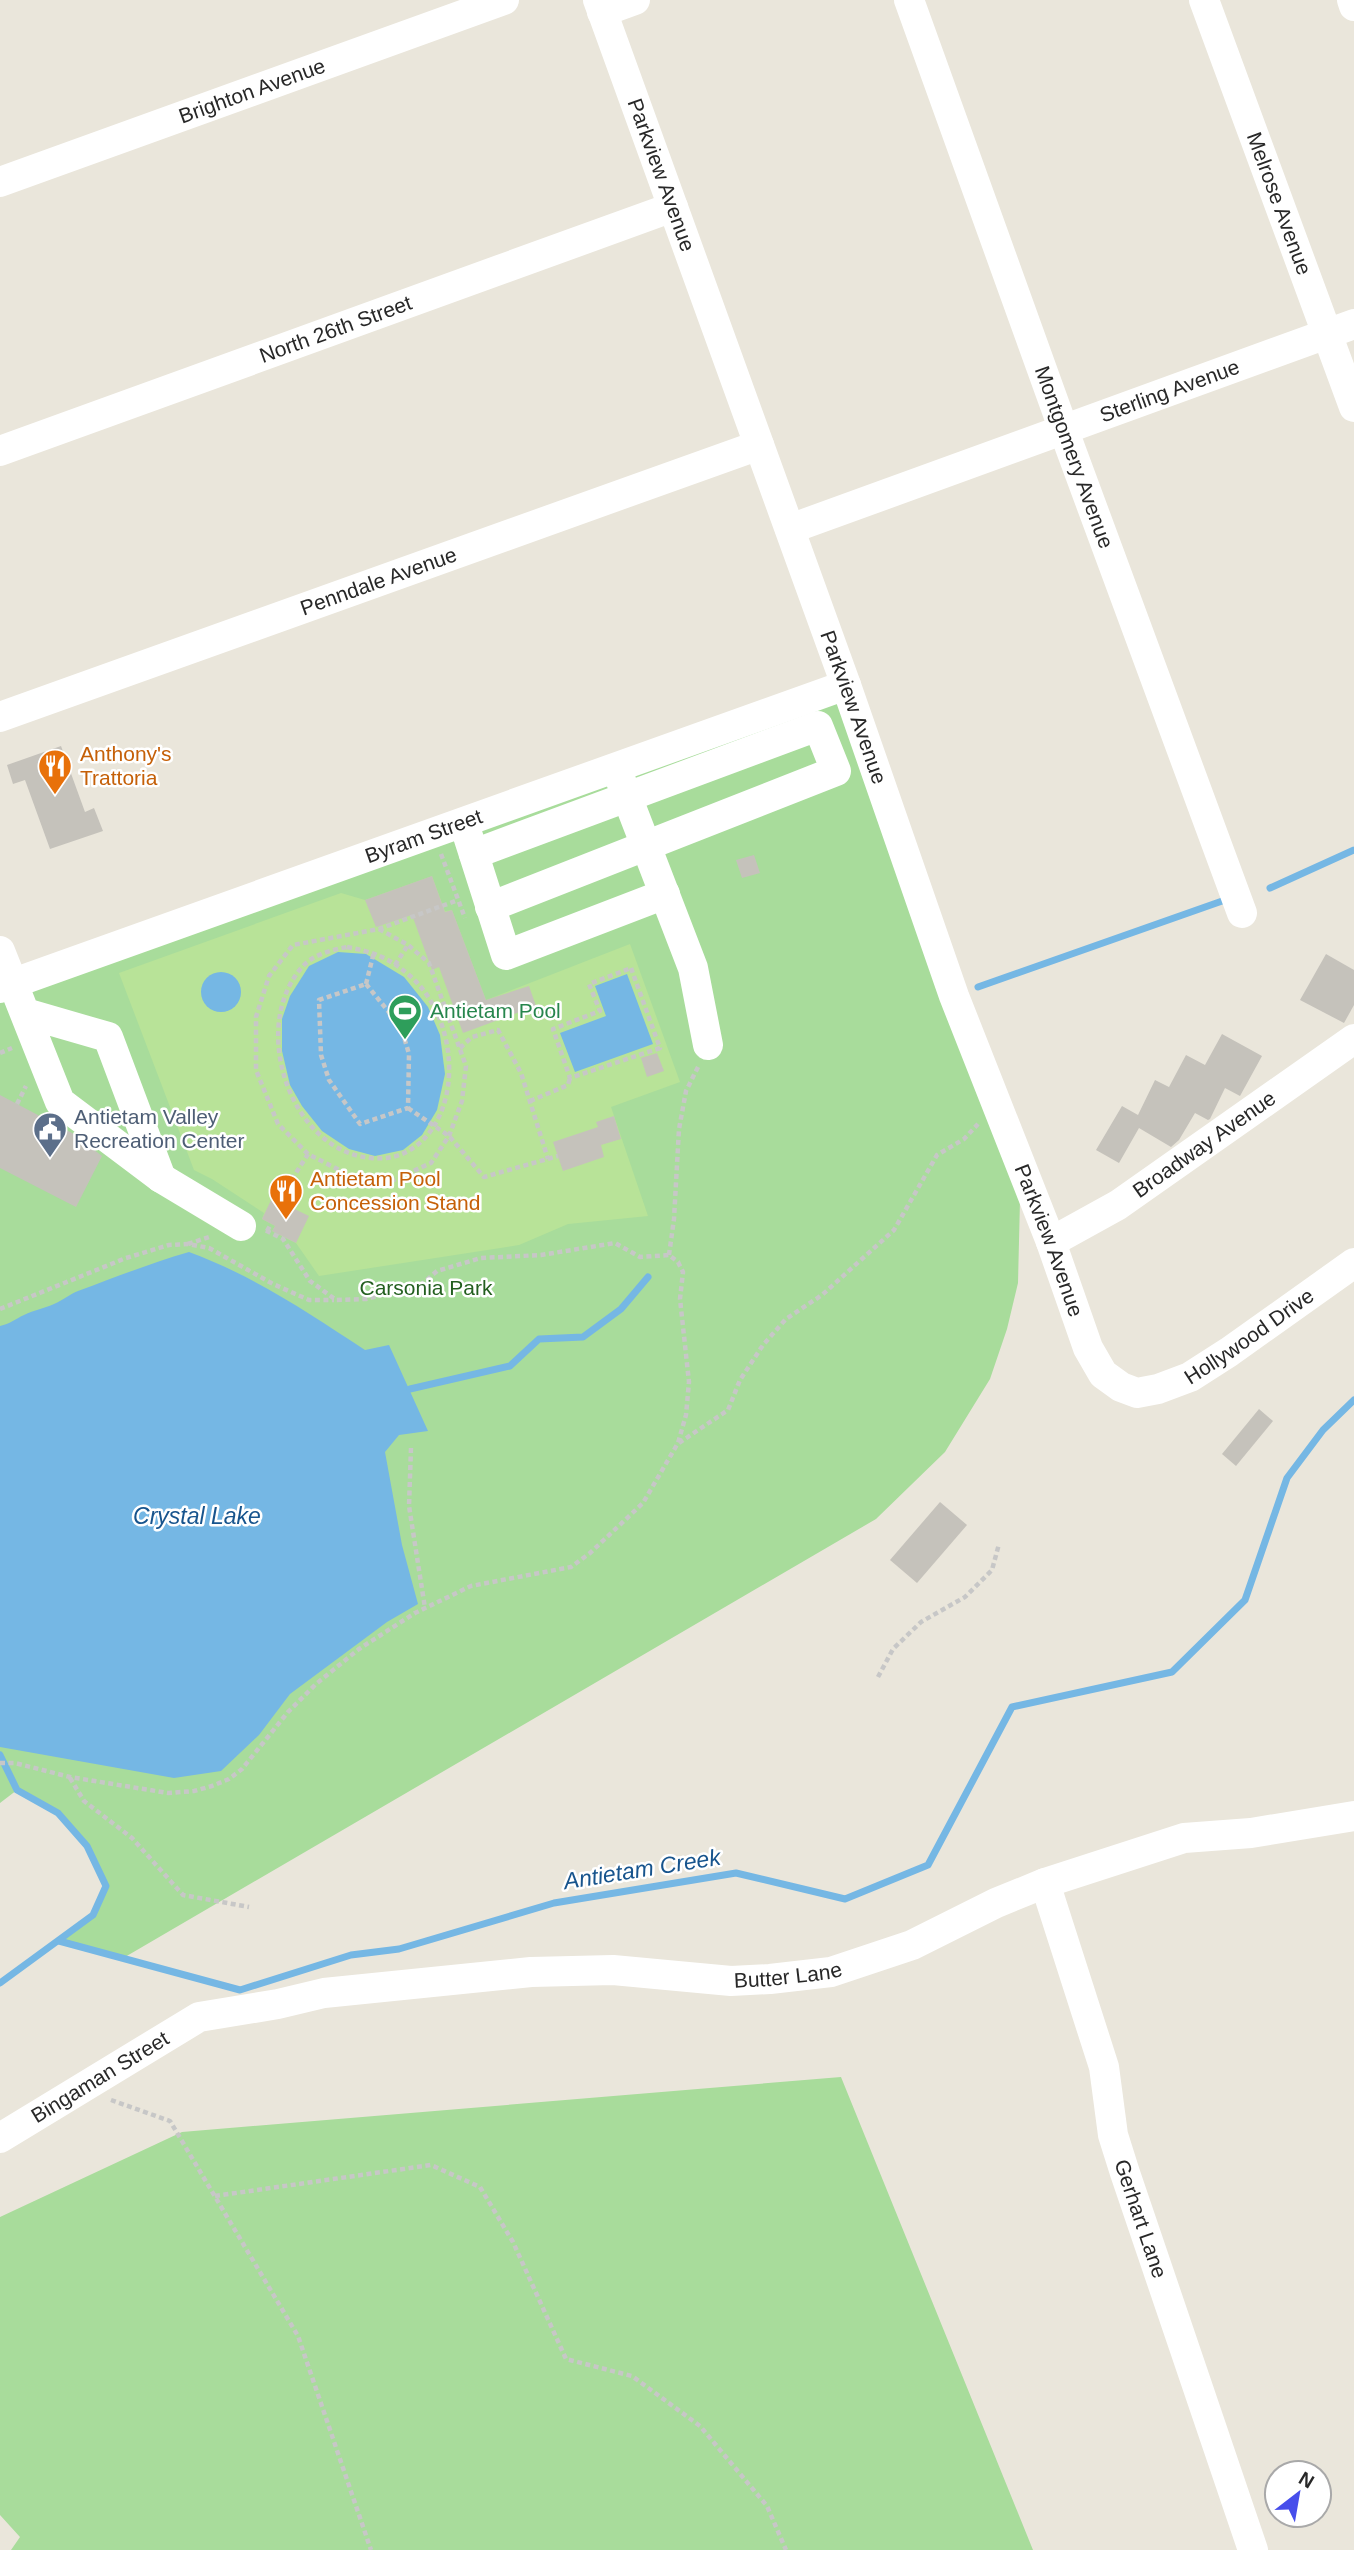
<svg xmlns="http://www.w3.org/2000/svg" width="1354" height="2550" font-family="Arial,sans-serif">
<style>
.green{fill:#a8dc9b}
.pitch{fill:#b8e398}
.water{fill:#75b7e4}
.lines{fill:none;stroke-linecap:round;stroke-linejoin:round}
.stream{stroke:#75b7e4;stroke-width:7}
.building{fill:#c5c2bb}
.path{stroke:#c7c7c7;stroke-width:4.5;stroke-dasharray:5 3.5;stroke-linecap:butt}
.minor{stroke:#fff;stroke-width:30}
.labels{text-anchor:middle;stroke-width:5;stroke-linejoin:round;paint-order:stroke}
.street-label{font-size:21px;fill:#282828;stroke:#fff}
.food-label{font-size:21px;fill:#c56008;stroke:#fff;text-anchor:start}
.leisure-label{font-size:21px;fill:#27864d;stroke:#fff;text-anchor:start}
.service-label{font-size:21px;fill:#4e5e75;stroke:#fff;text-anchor:start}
.park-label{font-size:21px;fill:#235f1f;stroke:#fff}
.water-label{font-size:23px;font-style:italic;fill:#17548d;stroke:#fff}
</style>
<rect width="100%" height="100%" fill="#eae6db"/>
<g class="green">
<path d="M846 685 1020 1200 1018 1283 1007 1329 990 1379 945 1452 876 1519 125 1957 59 1941 93 1915 106 1886 87 1846 58 1813 17 1790 0 1803V988Z"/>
<path d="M841 2077 1033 2550H11L20 2537 0 2515V2217L182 2132Z"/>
</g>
<path class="pitch" d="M432 876 445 911 452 910 486 1000 630 944 680 1082 611 1107 648 1216 568 1224 519 1245 319 1276 296 1243 272 1231 275 1226 262 1219 264 1213 212 1179 194 1170 119 973 341 893 365 900Z"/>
<g class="water">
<path d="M338 952 366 954 404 977 428 1007 440 1035 445 1074 437 1110 422 1135 403 1150 375 1156 349 1149 322 1131 302 1106 290 1085 282 1051V1019L290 996 309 966Z"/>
<circle cx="221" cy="992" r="20"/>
<path d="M627 974 653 1044 575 1072 560 1033 606 1016 595 986Z"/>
<path d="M189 1252C252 1275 309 1313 365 1350L389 1345 428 1431 399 1435 385 1452 402 1545 418 1604 387 1622 290 1694 259 1735 221 1771 174 1778 0 1747V1326C10 1324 15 1319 24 1315 34 1310 45 1308 54 1304 63 1300 70 1294 78 1291 116 1277 151 1263 189 1252Z"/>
</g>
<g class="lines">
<g class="stream">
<path d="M1270 888 1354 850"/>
<path d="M978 987 1225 900"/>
<path d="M410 1389 510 1366 539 1339 583 1337 621 1309 648 1277"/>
<path d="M0 1755 17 1790 58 1813 87 1846 106 1886 93 1915 0 1983"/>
<path d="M59 1941 240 1990 351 1955 399 1949 554 1903 736 1873 845 1899 928 1865 1012 1707 1172 1672 1245 1600 1287 1478 1323 1430 1354 1400"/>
</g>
</g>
<g class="building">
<path d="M61 746 85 812 94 808 103 831 50 849 25 780 13 784 7 765Z"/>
<path d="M754 855 760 873 742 878 736 860Z"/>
<path d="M432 876 445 912 452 910 486 1000 529 986 536 1006 463 1033 439 967 432 970 412 915 376 927 365 900Z"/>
<path d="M1326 954 1354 970V1005L1344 1023 1300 1000Z"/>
<path d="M1222 1034 1262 1056 1240 1096 1225 1088 1210 1119 1208 1120 1195 1113 1179 1140 1171 1147 1139 1128 1119 1163 1096 1150 1122 1106 1138 1115 1155 1080 1169 1087 1186 1055 1205 1065Z"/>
<path d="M657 1053 664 1071 647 1077 641 1058Z"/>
<path d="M0 1095 72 1133 102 1156 76 1207 0 1168Z"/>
<path d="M614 1116 621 1139 601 1145 604 1157 563 1171 553 1142 598 1127 596 1122Z"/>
<path d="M272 1198 309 1216 296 1243 272 1231 275 1226 262 1219Z"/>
<path d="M1259 1409 1273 1421 1236 1466 1222 1454Z"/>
<path d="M940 1502 967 1525 917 1583 890 1560Z"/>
</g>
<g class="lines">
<g class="path">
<path d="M441 854 465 918"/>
<path d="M379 929 408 945 429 963 466 1066 462 1101 449 1136 431 1163 389 1182 351 1176 308 1154 278 1124 256 1070V1017L269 976 293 945 379 929 458 900"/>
<path d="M347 947C373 952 388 957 409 975 453 1012 465 1095 424 1139 409 1154 392 1160 371 1158 289 1151 248 1024 304 965 315 954 332 950 347 947Z"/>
<path d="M395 965 408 945"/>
<path d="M631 968 660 1048 570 1078 553 1029 600 1011 589 984Z"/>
<path d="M366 984 401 1027 409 1054 408 1108 360 1124 329 1080 321 1055 319 1000Z"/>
<path d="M366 984 374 952"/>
<path d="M460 1048 472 1037 498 1030 521 1073 548 1159"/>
<path d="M0 1053 12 1048"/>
<path d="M530 1101 568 1085 570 1078"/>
<path d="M17 1104 26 1086"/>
<path d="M408 1108 449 1136 484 1177 558 1156"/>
<path d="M278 1201 308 1154"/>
<path d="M267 1231 271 1224"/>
<path d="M188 1244 209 1237"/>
<path d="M669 1255 674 1219 679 1129 686 1091 699 1065"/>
<path d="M0 1309 126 1258 169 1245 188 1244 209 1248 273 1284 309 1300H334"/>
<path d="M679 1443 728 1410 740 1380 763 1345 786 1319 822 1295 894 1230 937 1155 964 1139 978 1124"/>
<path d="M411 1448 409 1506 425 1608"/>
<path d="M878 1677 893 1649 921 1622 965 1597 992 1570 999 1544"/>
<path d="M0 1763H15L70 1777 168 1793 194 1791 212 1786 229 1779 242 1769 288 1712 316 1684 359 1649 415 1613 471 1586 571 1567 590 1553 643 1503 678 1443 686 1415 689 1382 680 1299 683 1272 678 1262 669 1255 640 1257 615 1243 541 1255 481 1258 437 1271 422 1284 366 1299 336 1300 310 1281 283 1239 263 1229"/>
<path d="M70 1778 84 1801 132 1838 183 1895 249 1907"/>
<path d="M111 2100 170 2121 298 2336 371 2550"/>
<path d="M215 2196 431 2165 480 2187 513 2242 566 2359 632 2376 700 2426 767 2506 786 2550"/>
</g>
<g class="minor">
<path id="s1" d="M598 0 846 685 954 996 1051 1242 1088 1348 1103 1374 1121 1387 1137 1393 1158 1389 1190 1377 1229 1352 1354 1263"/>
<path id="s2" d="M909 0 1071 450 1242 913"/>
<path id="s3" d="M1204 0 1354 407"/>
<path d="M1352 0 1354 6"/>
<path d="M602 12 635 0"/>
<path id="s4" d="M0 182 504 0"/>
<path id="s5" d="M0 451 673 207"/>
<path id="s6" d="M790 529 1354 324"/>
<path id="s7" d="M0 717 759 445"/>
<path d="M621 781 693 968 708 1045"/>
<path d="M468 836 506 955 665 894"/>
<path d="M474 854 818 726 836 771 490 907"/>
<path d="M0 951 60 1102 161 1178 108 1037 25 1013"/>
<path id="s8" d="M0 988 846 685"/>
<path d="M161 1178 241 1226"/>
<path id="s9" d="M1051 1242 1118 1205 1354 1039"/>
<path id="s10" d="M1045 1883 1104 2067 1113 2135 1125 2173 1253 2550"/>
<path id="s11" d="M0 2138 199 2017 278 2004 324 1993 531 1972 613 1970 731 1981 770 1979 831 1972 912 1945 996 1903 1045 1883 1184 1838 1251 1833 1354 1816"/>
</g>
</g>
<defs>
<g id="restaurant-pin" transform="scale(1.75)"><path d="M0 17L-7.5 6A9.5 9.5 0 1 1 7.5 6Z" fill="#e8710a" stroke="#fff"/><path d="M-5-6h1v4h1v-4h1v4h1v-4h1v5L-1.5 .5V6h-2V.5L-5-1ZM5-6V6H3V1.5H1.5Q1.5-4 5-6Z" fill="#fff"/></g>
<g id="stadium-pin" transform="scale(1.75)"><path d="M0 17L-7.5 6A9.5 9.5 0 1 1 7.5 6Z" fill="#2e9e5b" stroke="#fff"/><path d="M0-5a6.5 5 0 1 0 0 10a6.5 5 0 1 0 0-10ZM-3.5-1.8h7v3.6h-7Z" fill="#fff"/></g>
<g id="civic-pin" transform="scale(1.75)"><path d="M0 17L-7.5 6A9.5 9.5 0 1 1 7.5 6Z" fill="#5c6f8a" stroke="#fff"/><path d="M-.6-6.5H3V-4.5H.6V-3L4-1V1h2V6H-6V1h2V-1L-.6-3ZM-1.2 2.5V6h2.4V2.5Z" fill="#fff"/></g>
</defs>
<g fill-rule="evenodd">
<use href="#restaurant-pin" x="55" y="766"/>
<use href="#stadium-pin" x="405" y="1011"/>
<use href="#civic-pin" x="50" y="1129"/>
<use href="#restaurant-pin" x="286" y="1191"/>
</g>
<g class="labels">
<g class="street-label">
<text dy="7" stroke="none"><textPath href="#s4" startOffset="268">Brighton Avenue</textPath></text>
<text dy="7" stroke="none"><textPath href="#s1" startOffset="186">Parkview Avenue</textPath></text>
<text dy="7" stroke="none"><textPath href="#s3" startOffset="217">Melrose Avenue</textPath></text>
<text dy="7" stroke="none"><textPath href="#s5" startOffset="357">North 26th Street</textPath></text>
<text dy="7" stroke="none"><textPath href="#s6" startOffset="404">Sterling Avenue</textPath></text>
<text dy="7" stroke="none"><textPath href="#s2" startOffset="486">Montgomery Avenue</textPath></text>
<text dy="7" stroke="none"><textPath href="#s7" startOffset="402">Penndale Avenue</textPath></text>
<text dy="7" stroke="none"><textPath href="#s1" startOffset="752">Parkview Avenue</textPath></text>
<text dy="7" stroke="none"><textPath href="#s8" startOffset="450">Byram Street</textPath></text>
<text dy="7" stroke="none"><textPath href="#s9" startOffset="182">Broadway Avenue</textPath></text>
<text dy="7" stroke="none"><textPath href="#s1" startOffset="1320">Parkview Avenue</textPath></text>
<text dy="7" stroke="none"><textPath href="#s1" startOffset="1631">Hollywood Drive</textPath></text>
<text dy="7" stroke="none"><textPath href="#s11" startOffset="826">Butter Lane</textPath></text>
<text dy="7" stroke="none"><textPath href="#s11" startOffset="117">Bingaman Street</textPath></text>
<text dy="7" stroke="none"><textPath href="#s10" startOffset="350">Gerhart Lane</textPath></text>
</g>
<g class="food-label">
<text x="80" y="761">Anthony's<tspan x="80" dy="24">Trattoria</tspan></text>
<text x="310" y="1186">Antietam Pool<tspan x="310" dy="24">Concession Stand</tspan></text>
</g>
<g class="leisure-label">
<text x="430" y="1018">Antietam Pool</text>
</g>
<g class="service-label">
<text x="74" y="1124">Antietam Valley<tspan x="74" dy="24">Recreation Center</tspan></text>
</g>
<g class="park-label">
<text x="426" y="1295">Carsonia Park</text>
</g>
<g class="water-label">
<text x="197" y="1524">Crystal Lake</text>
<text transform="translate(642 1869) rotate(-9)" y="8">Antietam Creek</text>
</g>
</g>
<g transform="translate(1298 2494) rotate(31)"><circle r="33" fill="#ffffff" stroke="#a9a9a9" stroke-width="2"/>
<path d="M0-5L12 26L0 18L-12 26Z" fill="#474eeb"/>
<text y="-10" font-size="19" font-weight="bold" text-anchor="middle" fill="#282828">N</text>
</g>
</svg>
